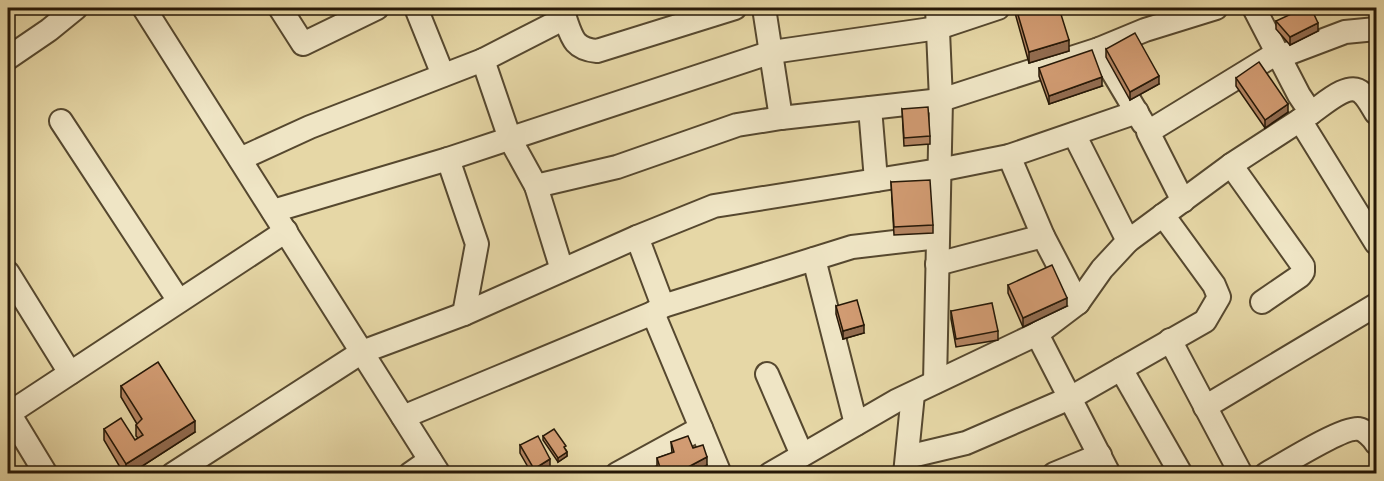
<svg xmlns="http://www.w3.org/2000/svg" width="1384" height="481" font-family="'Old Standard TT',serif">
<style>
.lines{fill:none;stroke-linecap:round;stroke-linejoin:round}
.minor-casing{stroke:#56482f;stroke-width:26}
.minor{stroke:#efe5c5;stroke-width:22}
.wall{fill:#b48562;stroke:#261807;stroke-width:1.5}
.shaded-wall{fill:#926c50;stroke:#261807;stroke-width:1.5}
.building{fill:#d19b72;stroke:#261807;stroke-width:1.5}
</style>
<rect width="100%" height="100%" fill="#e6d7a6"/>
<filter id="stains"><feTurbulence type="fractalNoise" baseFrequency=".00333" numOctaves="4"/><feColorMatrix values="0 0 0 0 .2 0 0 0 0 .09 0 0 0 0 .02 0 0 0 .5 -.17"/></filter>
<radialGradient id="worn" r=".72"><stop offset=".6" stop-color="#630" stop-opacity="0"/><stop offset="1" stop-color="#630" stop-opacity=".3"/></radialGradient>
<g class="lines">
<g class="minor-casing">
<g id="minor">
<path d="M144 8 439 474"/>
<path d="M280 8 303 44 377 8"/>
<path d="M416 8 443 75"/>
<path d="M764 8 781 118"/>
<path d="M1099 49 1143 123"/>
<path d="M1279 57 1345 32 1376 29"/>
<path d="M8 58 49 30 76 8"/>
<path d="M483 60 510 139 536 186 562 270"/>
<path d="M870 108 876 180"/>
<path d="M1311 113C1323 105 1349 80 1362 93 1368 98 1372 107 1376 113"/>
<path d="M1300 120 1376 243"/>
<path d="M61 121 179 301"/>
<path d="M1074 134 1128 241"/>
<path d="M1009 156 1043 236"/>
<path d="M240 159 310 127 483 60 565 18C572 38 574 49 597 51L735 8"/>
<path d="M448 159 477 244 464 314"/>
<path d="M1231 165 1303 266V272L1300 276 1262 302"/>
<path d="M536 186 617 167 737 125 781 118 941 100 1099 49 1145 30 1216 8"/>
<path d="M1183 201 1148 132 1277 53"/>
<path d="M273 211 448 159 772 52 938 28 998 8"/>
<path d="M814 259 856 424"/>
<path d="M937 264 1043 236 1078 303"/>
<path d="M8 273 70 373"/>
<path d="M663 306 852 247 938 237"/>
<path d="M1037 334 1109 474"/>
<path d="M1170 340 1241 474"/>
<path d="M1121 369 1181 474"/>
<path d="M767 374 802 455"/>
<path d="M935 382 941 100 937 8"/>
<path d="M1205 407 1376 305"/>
<path d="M9 413 46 474"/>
<path d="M8 414 286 231"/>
<path d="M403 417 653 313"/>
<path d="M701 428 720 474"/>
<path d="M907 457 966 443 1070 398 1205 321 1219 297 1214 285 1163 215"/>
<path d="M173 474 362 352 464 314 637 237 714 206 939 170 1009 156 1137 112"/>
<path d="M410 474 430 460"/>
<path d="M617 474 701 428 653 313 663 306 637 237"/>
<path d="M770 474 896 401 1037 334 1078 303 1102 269 1128 241 1231 165 1311 113 1299 95 1254 8"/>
<path d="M905 474 913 394"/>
<path d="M1054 474 1100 455"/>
<path d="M1266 474C1282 465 1344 426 1359 429 1365 430 1373 438 1376 443"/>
</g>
</g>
<use href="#minor" class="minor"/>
</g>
<g class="wall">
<path d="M1015 8H1059L1069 51 1029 63 1015 13Z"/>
<path d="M1276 21 1318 31 1290 45 1276 29Z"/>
<path d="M1106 49 1159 84 1130 100 1106 57Z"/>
<path d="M1039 68 1102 86 1049 104 1039 76Z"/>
<path d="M1236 78 1288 112 1265 128 1236 86Z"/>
<path d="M902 109 930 136V144L904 146Z"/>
<path d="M891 182 933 225V233L894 235Z"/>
<path d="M1008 285 1067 306 1023 327 1008 293Z"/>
<path d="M836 306 864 333 843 339 836 314Z"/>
<path d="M951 311 998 331V340L956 347 951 319Z"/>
<path d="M121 386 195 432 130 474H124L104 440V429L135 440 138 438 136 436V425L137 424 121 397Z"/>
<path d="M543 436 566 450 567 456 558 462 543 440Z"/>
<path d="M671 442 693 448 707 465 691 474H659L657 466V458L672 453Z"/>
<path d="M520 445 550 467 540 474H532L520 453Z"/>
</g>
<g class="shaded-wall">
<path d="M1318 23V31L1290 45V37Z"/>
<path d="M1069 40V51L1029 63V52Z"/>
<path d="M1159 76V84L1130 100V92Z"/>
<path d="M1102 77V86L1049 104V96Z"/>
<path d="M1288 104V112L1265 128V120Z"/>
<path d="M1067 298V306L1023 327V318Z"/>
<path d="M864 325V333L843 339V331Z"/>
<path d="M195 421V432L130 474H126V464Z"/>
<path d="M567 452V456L558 462V458Z"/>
<path d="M707 457V465L691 474H675Z"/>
<path d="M550 459V467L540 474H534V469Z"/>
</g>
<g class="building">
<path d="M1016 8H1059L1069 40 1029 52Z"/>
<path d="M1304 8H1311L1318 23 1290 37 1276 21Z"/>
<path d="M1135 33 1159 76 1130 92 1106 49Z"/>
<path d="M1092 50 1102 77 1049 96 1039 68Z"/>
<path d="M1259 62 1288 104 1265 120 1236 78Z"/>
<path d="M928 107 930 136 904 138 902 109Z"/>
<path d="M930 180 933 225 894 227 891 182Z"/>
<path d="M1052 265 1067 298 1023 318 1008 285Z"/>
<path d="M857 300 864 325 843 331 836 306Z"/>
<path d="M992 303 998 331 956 339 951 311Z"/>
<path d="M158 362 195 421 126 464 104 429 121 418 135 440 143 435 136 425 142 419 121 386Z"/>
<path d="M554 429 566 446 564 447 567 452 558 458 543 436Z"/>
<path d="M538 436 550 459 534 469 520 445Z"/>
<path d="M688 436 693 448 703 445 707 457 675 474H662L657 458 674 452 671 442Z"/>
</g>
<rect width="1384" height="481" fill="none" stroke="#e6d7a6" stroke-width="30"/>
<rect x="9" y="9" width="1366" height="463" fill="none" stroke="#261807" stroke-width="3"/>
<rect x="15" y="15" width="1354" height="451" fill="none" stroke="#261807" stroke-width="1.5"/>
<rect width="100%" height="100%" filter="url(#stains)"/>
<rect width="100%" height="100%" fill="url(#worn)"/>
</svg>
